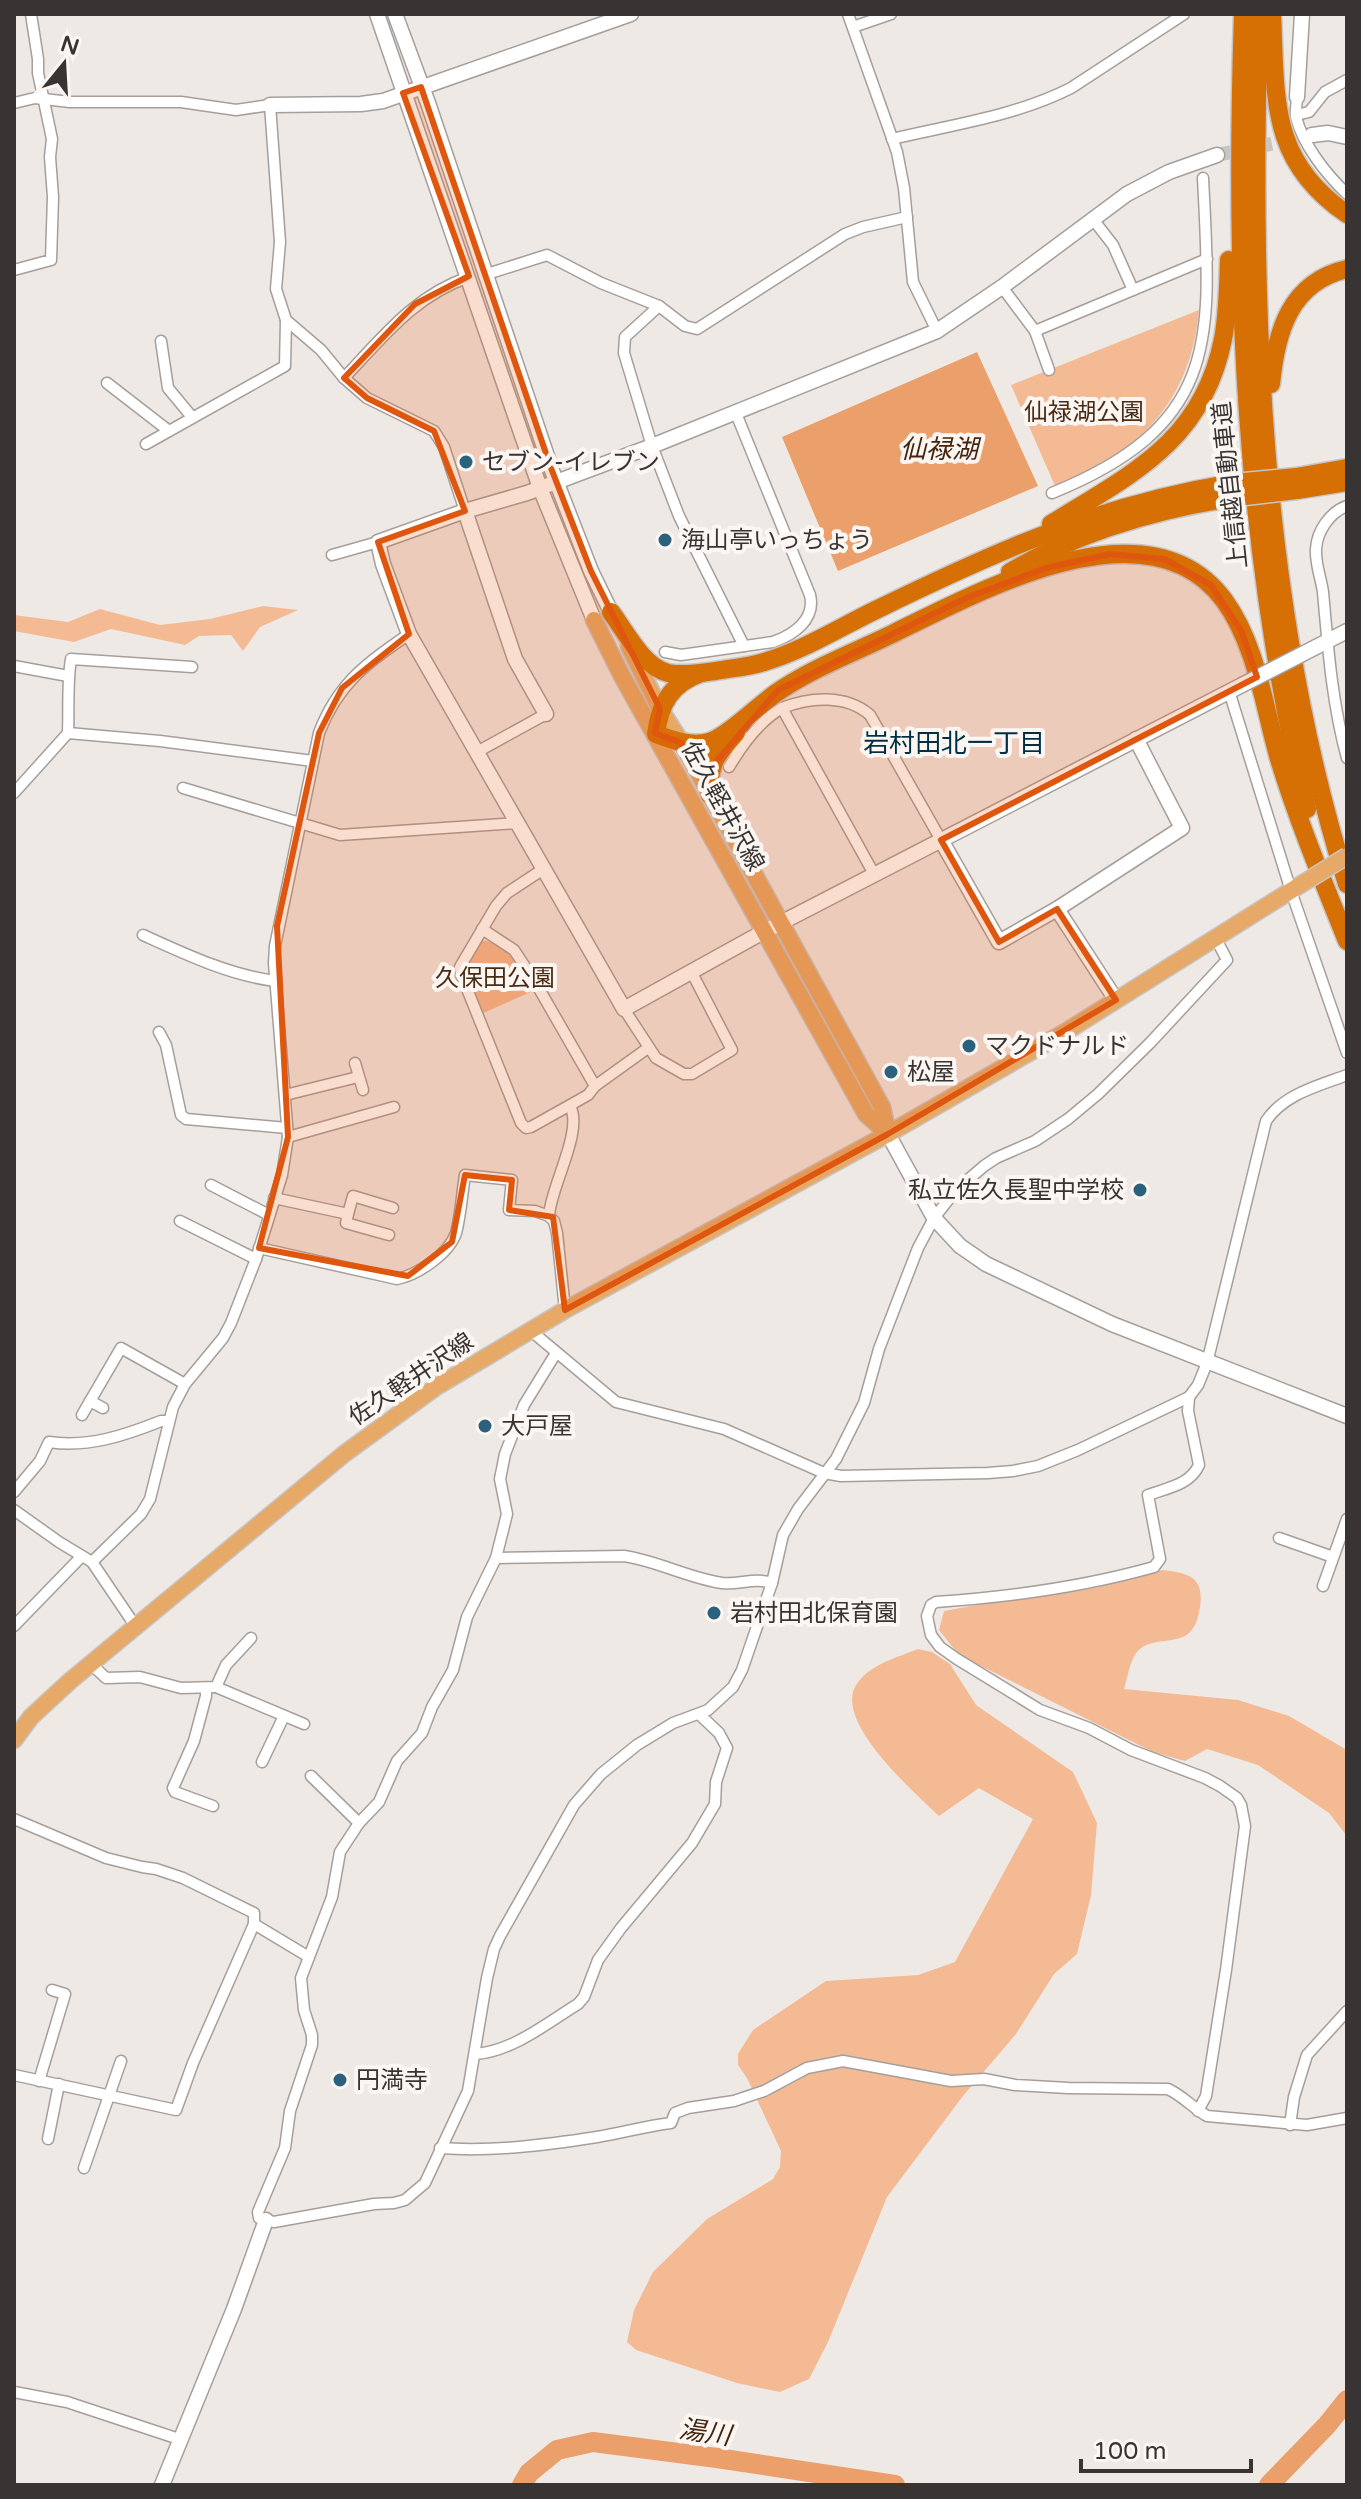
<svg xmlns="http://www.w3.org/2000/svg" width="1361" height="2499" font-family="'Varela Round','Noto Sans JP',sans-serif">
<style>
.green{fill:#f4ba94}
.water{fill:#eb9f6a}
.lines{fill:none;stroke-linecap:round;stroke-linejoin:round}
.river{stroke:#eb9f6a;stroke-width:20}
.secondary-tunnel{stroke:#cac5c1;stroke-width:14;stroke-dasharray:14 7;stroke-linecap:butt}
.street-casing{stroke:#a59f9b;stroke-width:13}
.secondary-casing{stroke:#a59f9b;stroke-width:17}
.primary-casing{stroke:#c7c6c6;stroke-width:19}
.highway-casing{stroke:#c7c6c6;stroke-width:21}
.street{stroke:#fff;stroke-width:10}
.secondary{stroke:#fff;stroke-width:14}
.primary{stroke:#e6a968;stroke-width:16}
.highway{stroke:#d66f04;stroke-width:18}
.secondary-bridge-casing{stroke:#a59f9b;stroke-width:17;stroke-linecap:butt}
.primary-bridge-casing{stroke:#c7c6c6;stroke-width:19;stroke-linecap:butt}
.highway-bridge-casing{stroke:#c7c6c6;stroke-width:21;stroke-linecap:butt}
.secondary-bridge{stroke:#fff;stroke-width:14}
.primary-bridge{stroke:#e6a968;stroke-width:16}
.highway-bridge{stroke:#d66f04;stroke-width:18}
.marked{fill:#df570e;fill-opacity:0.2;stroke:#df570e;stroke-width:6;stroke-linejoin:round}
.poi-dot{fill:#2a617c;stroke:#fcf6f2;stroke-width:3}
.labels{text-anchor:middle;stroke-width:8;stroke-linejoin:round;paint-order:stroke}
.park-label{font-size:24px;fill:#4a2b14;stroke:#fcf6f2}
.poi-label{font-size:24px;fill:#373433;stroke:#fcf6f2;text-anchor:start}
.street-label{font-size:24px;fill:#373433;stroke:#fcf6f2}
.water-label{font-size:26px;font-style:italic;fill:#44250f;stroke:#fcf6f2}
.neighbourhood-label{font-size:26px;fill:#002f43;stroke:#fcf6f2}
</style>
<rect width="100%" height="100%" fill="#efe9e5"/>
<g class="green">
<path d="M1199 310C1193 377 1164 426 1106 462 1090 472 1072 478 1055 486L1011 385Z"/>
<path d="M263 606 298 610 260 627 243 651 231 635 199 636 185 645 111 629 74 642 14 631V615L68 622 100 609 160 625 210 619Z"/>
<path d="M480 940C508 943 521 969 533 991L481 1014C466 977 456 975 480 940Z"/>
<path d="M1162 1570C1192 1573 1206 1579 1199 1612 1197 1621 1195 1628 1188 1634 1174 1644 1152 1638 1140 1649 1130 1657 1128 1677 1124 1689L1238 1700 1289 1716 1347 1750V1836L1329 1813 1258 1765 1207 1749 1185 1761 1153 1752 959 1655 939 1630 944 1611 1047 1592 1095 1588Z"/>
<path d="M918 1649 932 1652 950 1664 976 1705 1073 1772 1097 1823 1091 1895 1077 1954 1054 1974 1016 2034 963 2096 887 2197 828 2342 809 2379 780 2392 737 2383 636 2350 627 2342 634 2310 653 2272 707 2219 773 2179 780 2167 781 2151 747 2078 738 2065V2054L753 2030 826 1981 918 1975 955 1962 1033 1819 979 1788 939 1816C915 1793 836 1724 855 1687 867 1665 896 1658 918 1649Z"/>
</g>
<path class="water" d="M977 352 1038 486 838 571 782 437Z"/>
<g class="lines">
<g class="river">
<path d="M522 2485 529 2473 557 2450 593 2442 717 2458 895 2485"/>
<path d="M1269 2485 1327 2425 1347 2400"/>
</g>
<path class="secondary-tunnel" d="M1217 155 1295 139"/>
<g class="street-casing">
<g id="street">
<path d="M848 14 897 152 904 188 913 282 937 331"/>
<path d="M853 27 891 14"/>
<path d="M1297 97C1297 103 1295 111 1296 117 1303 145 1326 174 1347 194"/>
<path d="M14 103 35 98 70 102H181L236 110 270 105 280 242 276 289 286 320 321 350 344 378 367 398 434 431 444 447 465 511"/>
<path d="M1296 115 1309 112 1325 92 1347 80"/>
<path d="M892 139C951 125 1016 116 1071 88L1184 14"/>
<path d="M1092 218 1113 245 1133 290"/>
<path d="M14 270 51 260 53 197 50 157 52 139 38 73V59L31 14"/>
<path d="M484 275 547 255 601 283 659 306 685 326 697 329 845 234 863 227 907 217"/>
<path d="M1002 287 1035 331 1207 259"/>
<path d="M659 306 625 337 624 353 652 446 679 516 744 646"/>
<path d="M1035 331 1049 370"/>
<path d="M161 341 168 388 192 417"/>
<path d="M344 378C382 338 415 295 469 277"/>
<path d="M107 383 169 431"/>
<path d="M146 444 285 366 286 320"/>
<path d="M1052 493C1222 424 1211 338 1203 178"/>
<path d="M1347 506C1330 512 1317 531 1316 549 1315 563 1321 578 1323 592 1328 648 1332 703 1347 758"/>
<path d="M332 555 378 542"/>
<path d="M665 652 681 655 773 642C793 635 816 620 810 595L735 411"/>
<path d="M14 666 68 676"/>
<path d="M1229 691 1291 891 1347 1053"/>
<path d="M68 733C69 709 67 683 71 659L192 667"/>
<path d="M477 752 546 714"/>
<path d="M729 767C742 745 759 721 782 708"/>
<path d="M183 788 340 835 518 823"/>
<path d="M14 793 68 733 160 741 313 761"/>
<path d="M545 868 507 893 496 906 460 967 461 974 521 1123 526 1128 531 1127 588 1095 595 1086 648 1048"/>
<path d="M874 874 782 708C810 697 846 694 870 715L941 840"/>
<path d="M482 929 514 950 534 980 595 1086"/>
<path d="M143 935C185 954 229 975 275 981"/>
<path d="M624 1009 656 1058 684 1074H692L732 1050 692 973"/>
<path d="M159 1032 166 1045 181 1115 186 1119 287 1128"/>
<path d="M355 1063 363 1090"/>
<path d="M285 1095 358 1077"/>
<path d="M288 1137 394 1107"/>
<path d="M211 1185 269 1215"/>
<path d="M274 1198 348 1214 353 1196 393 1208"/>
<path d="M348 1214 346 1223 389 1235"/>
<path d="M180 1221 256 1259"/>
<path d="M259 1248 397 1279C417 1275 449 1254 456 1233 461 1214 462 1193 465 1175L512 1180 509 1210 535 1211 549 1216"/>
<path d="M565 1310 557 1233 554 1221 549 1216C550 1188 584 1130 570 1106"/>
<path d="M530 1330 616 1402 724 1429 824 1473 841 1476 988 1473 1013 1471 1038 1466 1078 1450 1189 1397 1198 1385 1207 1363 1266 1121C1284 1094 1318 1086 1347 1075"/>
<path d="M556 1353 524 1405 505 1454 500 1479 507 1514 496 1558 467 1617 453 1670 432 1707 422 1733 397 1761 379 1802 359 1823 340 1852 332 1897 301 1978 304 2010 312 2035V2045L290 2111 285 2148 258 2212 259 2218 274 2222 374 2204 394 2203 405 2200 425 2183 468 2091 487 1978 494 1949 500 1936 574 1805 601 1774 637 1745 673 1723 708 1710 733 1687 742 1670 772 1583 783 1535 798 1509 836 1459 864 1403 879 1349 899 1297 918 1248 934 1218 956 1190 984 1166 996 1158 1035 1141 1068 1119 1098 1094 1150 1043 1227 960 1215 937"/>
<path d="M1189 1397 1188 1411 1199 1465C1190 1485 1167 1488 1148 1495L1160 1559 1154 1567C1083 1587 1009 1597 936 1602L931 1605 927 1616 931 1635 940 1647 957 1659 1040 1710 1089 1728 1131 1750 1205 1778 1220 1786 1237 1798 1241 1805 1245 1826 1226 1970 1206 2096 1198 2111"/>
<path d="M90 1401 103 1408"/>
<path d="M82 1415 121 1348 185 1384"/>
<path d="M14 1492 40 1461 49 1442C88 1448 126 1435 161 1421H169"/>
<path d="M14 1510 59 1542 92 1562 136 1627"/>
<path d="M1279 1538 1333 1557"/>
<path d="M496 1558 624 1556C658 1561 688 1578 722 1583 739 1585 755 1577 772 1583"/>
<path d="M92 1562 141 1514 150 1499 173 1407 185 1384 223 1338 231 1323 256 1259 282 1175 288 1137 274 963 275 946 319 733C338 683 367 663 409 634"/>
<path d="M1323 1586 1347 1519"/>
<path d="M14 1626 81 1557"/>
<path d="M91 1664 106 1678 140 1677 181 1688 216 1687 226 1665 251 1638"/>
<path d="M216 1687 304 1724"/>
<path d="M206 1688V1696L194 1741 173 1788 175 1792 213 1806"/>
<path d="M262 1762 284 1716"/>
<path d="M311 1776 359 1823"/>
<path d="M14 1819 106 1858 142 1867 156 1869 183 1878 254 1913V1924"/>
<path d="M476 2054C513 2051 547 2023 578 2004L584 1997 598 1960 621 1928 692 1843 715 1804 716 1782 727 1748 719 1733 700 1715"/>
<path d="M14 2075 176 2110 193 2063 254 1924 309 1957"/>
<path d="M39 2081 65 1994 52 1990"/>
<path d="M1290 2125 1294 2097 1307 2055 1347 2011"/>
<path d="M48 2139 59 2084"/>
<path d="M440 2148C492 2152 545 2145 597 2137 622 2133 646 2126 671 2123L675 2113 688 2108 734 2101 764 2091 807 2068 843 2061 951 2081 984 2079 1015 2085 1068 2088 1168 2089C1183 2096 1193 2108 1207 2116L1307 2125 1347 2118"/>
<path d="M84 2168 121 2061"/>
<path d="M14 2392 67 2402 179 2439"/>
</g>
</g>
<g class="secondary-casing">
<g id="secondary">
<path d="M377 14 540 488 594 620"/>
<path d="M395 14 428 103 551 468 591 571 611 612"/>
<path d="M1297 97 1302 14"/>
<path d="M270 105 361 104 383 101 631 14"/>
<path d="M1312 135 1328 133 1347 137"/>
<path d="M1217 155 1169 172 1127 194 1002 287 937 331 652 446 527 493 465 511 378 542 383 564 409 634 624 1009 765 931 1242 685"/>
<path d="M465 511 515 659 546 714"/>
<path d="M1316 647 1347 631"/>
<path d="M941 840 999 942 1057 909 1182 828 1136 739"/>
<path d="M1057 909 1116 1000"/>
<path d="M888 1134 934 1218 960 1246 986 1264 1112 1324 1347 1416"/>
<path d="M162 2485 234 2309 266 2220"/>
</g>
</g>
<g class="primary-casing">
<g id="primary">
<path d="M594 620 622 676 866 1114 888 1134"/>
<path d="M629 646 660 709 682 743 882 1107 888 1134"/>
<path d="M14 1740 31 1717 70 1681 344 1454 436 1387 565 1310 888 1134 1067 1031 1300 885"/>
</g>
</g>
<g class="highway-casing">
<g id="highway">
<path d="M1243 14C1234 281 1244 548 1307 809"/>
<path d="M1259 14C1250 305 1259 604 1347 884"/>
<path d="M1272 14C1276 98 1269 161 1347 214"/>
<path d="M1271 384C1276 332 1290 282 1347 269"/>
<path d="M1296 477 1347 468"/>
<path d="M1297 490 1347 482"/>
<path d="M1051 524C1132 474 1203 441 1223 339 1228 313 1228 286 1229 260"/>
<path d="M1010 572C1080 531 1157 509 1237 497"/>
<path d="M611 612C626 632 643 667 668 673 684 676 701 673 716 671 732 668 749 667 764 662 805 650 842 626 880 608 925 586 972 564 1018 545 1088 516 1160 495 1234 483"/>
<path d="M701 673C671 684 660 703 656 734 672 740 691 747 709 742 728 737 762 701 782 689 817 666 858 651 896 632 981 591 1148 498 1224 600 1257 645 1264 707 1279 759 1298 821 1323 881 1347 941"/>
<path d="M710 795C708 765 716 754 736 733"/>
</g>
</g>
<use href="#street" class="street"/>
<use href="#secondary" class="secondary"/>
<use href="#primary" class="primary"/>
<use href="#highway" class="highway"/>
<g class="secondary-bridge-casing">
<path id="secondary-bridge" d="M1242 685 1316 647"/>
</g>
<g class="primary-bridge-casing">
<path id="primary-bridge" d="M1300 885 1347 856"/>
</g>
<g class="highway-bridge-casing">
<g id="highway-bridge">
<path d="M1234 483 1296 477"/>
<path d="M1237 497 1297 490"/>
</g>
</g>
<use href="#secondary-bridge" class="secondary-bridge"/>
<use href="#primary-bridge" class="primary-bridge"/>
<use href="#highway-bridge" class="highway-bridge"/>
</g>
<path class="marked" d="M421 87 551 468 591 571 660 709 655 733 682 743 701 779 778 690 966 598 1046 568 1110 554 1164 559 1211 585 1242 632 1257 677 941 840 999 942 1057 909 1116 1000 888 1134 565 1310 553 1217 509 1210 512 1180 465 1175 452 1242 408 1276 259 1248 288 1137 277 926 319 733 342 688 409 634 378 542 465 511 434 431 367 398 344 378 415 304 469 276 403 93Z"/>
<g class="poi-dot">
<circle cx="466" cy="462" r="8"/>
<circle cx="665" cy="540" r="8"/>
<circle cx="969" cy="1046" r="8"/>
<circle cx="891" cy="1072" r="8"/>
<circle cx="1140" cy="1190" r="8"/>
<circle cx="485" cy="1426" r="8"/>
<circle cx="714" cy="1613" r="8"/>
<circle cx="340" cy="2080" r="8"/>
</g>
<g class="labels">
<g class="park-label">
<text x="1084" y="420">仙禄湖公園</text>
<text x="495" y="986">久保田公園</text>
</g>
<g class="poi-label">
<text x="482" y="470">セブン-イレブン</text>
<text x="681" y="548">海山亭いっちょう</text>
<text x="985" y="1054">マクドナルド</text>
<text x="907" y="1080">松屋</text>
<text x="1124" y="1198" text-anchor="end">私立佐久長聖中学校</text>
<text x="501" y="1434">大戸屋</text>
<text x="730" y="1621">岩村田北保育園</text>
<text x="356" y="2088">円満寺</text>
</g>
<g class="street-label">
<text transform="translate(1230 485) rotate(-96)" y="8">上信越自動車道</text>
<text transform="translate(723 806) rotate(61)" y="8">佐久軽井沢線</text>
<text transform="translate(411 1379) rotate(-34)" y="8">佐久軽井沢線</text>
</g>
<g class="water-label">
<text x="939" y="458">仙禄湖</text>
<text transform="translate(705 2432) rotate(8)" y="9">湯川</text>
</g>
<g class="neighbourhood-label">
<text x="954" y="752">岩村田北一丁目</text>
</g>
</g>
<rect width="1361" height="2499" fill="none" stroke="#373433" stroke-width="32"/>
<g transform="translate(64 64) rotate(18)" stroke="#fcf6f2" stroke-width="6" paint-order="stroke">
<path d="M0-6L14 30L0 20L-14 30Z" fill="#373433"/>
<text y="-12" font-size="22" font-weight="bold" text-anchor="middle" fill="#373433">N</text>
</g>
<path d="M1081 2459v12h170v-12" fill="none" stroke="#373433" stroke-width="4"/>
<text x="1093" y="2459" font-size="24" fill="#373433" stroke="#fcf6f2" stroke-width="6" paint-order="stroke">100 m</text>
</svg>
